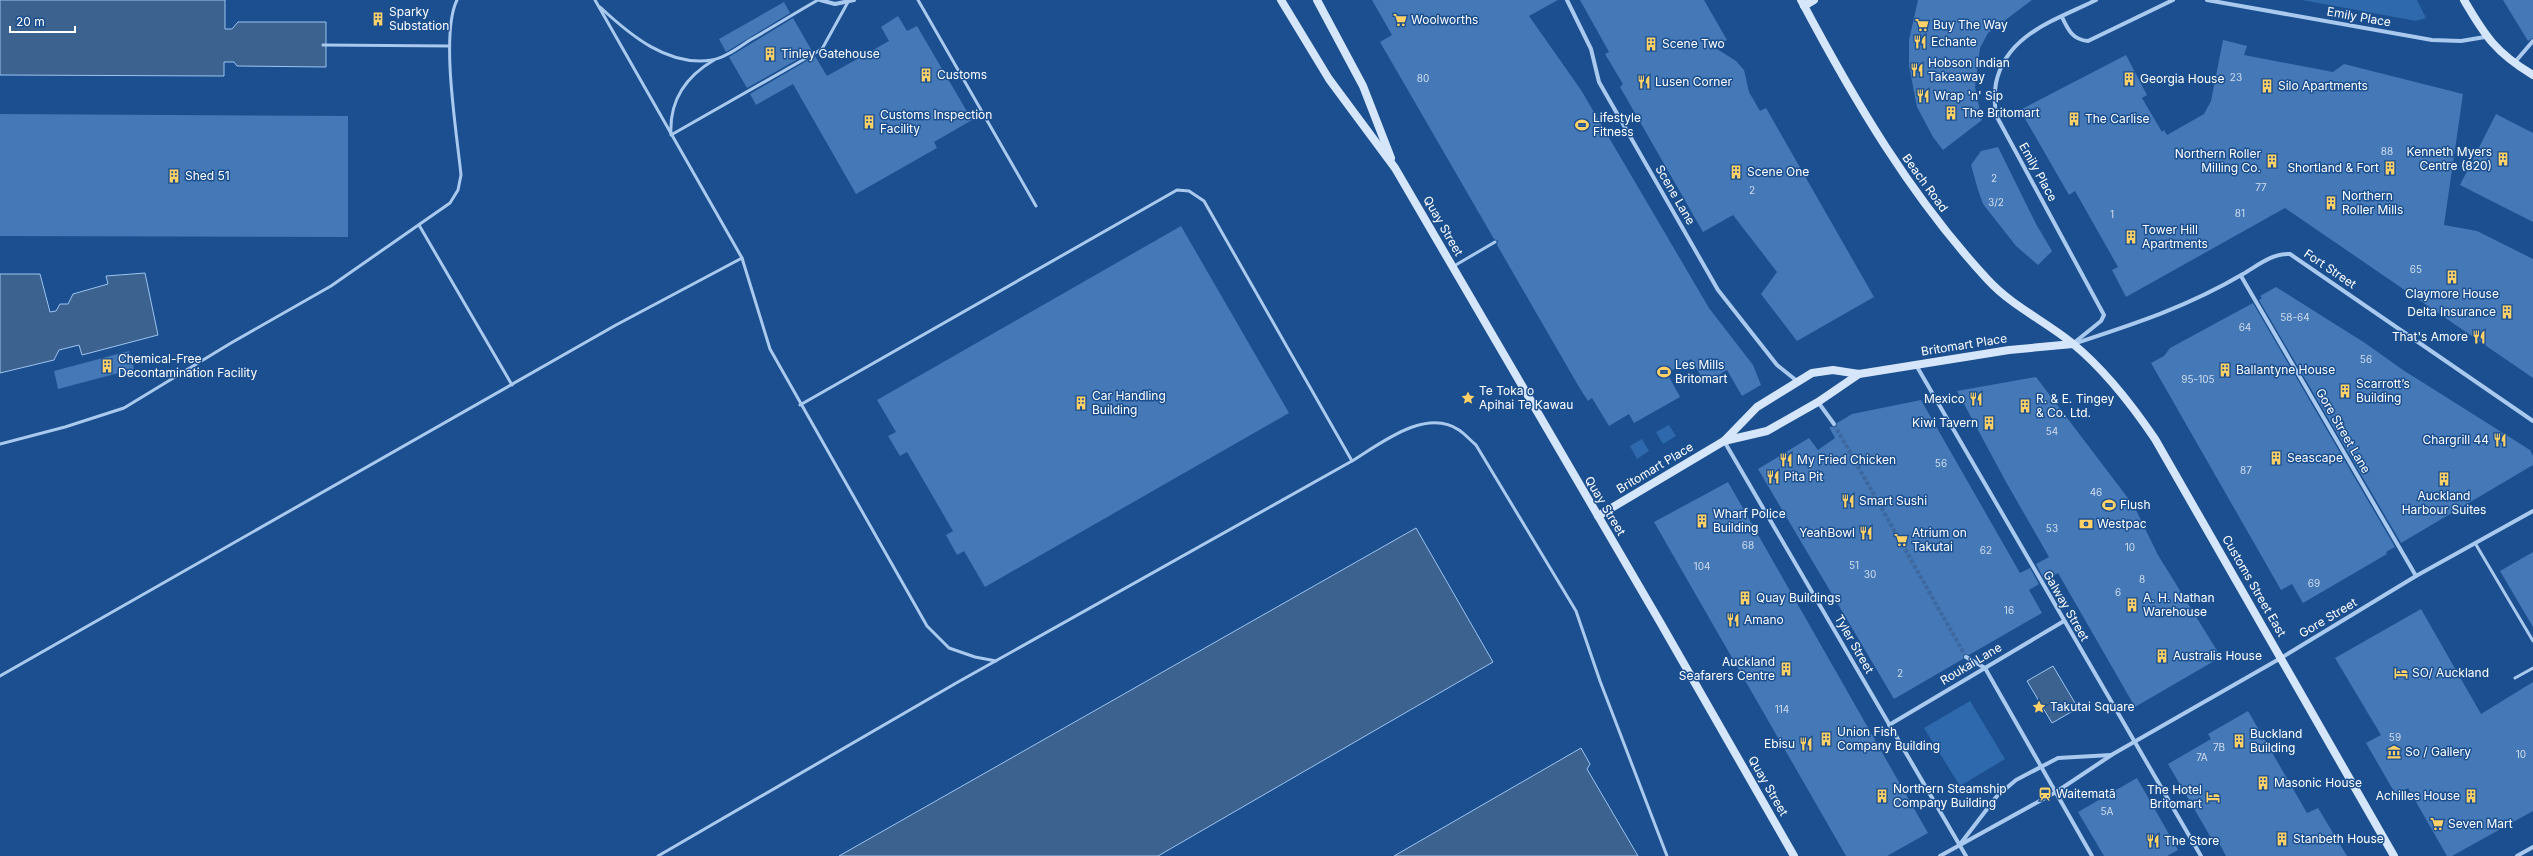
<svg xmlns="http://www.w3.org/2000/svg" width="2533" height="856" font-family="Inter,sans-serif">
<style>
.green{fill:#2e69ad}
.water{fill:#3c6290;stroke:#9cc4f0}
.building{fill:#4478b7}
.lines{fill:none;stroke-linecap:round;stroke-linejoin:round}
.street-tunnel{stroke:#3d69a0;stroke-width:4;stroke-dasharray:4 2;stroke-linecap:butt}
.lane{stroke:#a9c9ee;stroke-width:3}
.street{stroke:#a9c9ee;stroke-width:4}
.secondary{stroke:#d6e6fa;stroke-width:8}
.labels{text-anchor:middle;stroke-width:3;stroke-linejoin:round;paint-order:stroke}
.number-label{font-size:10px;fill:#d0dded}
.poi-label{font-size:12px;fill:#fff;stroke:#1b4f8f;text-anchor:start}
.street-label{font-size:12px;fill:#fff;stroke:#1b4f8f}
</style>
<rect width="100%" height="100%" fill="#1b4f8f"/>
<g class="green">
<path d="M2302 0H2417L2426 18 2416 21Z"/>
<path d="M1669 425 1676 436 1663 444 1656 432Z"/>
<path d="M1642 439 1649 451 1637 459 1630 446Z"/>
<path d="M1970 701 2005 759 1960 786 1924 728Z"/>
</g>
<g class="water">
<path d="M0 0H225V29H232L238 22H326V67L237 66 234 62H224V76L0 75Z"/>
<path d="M145 273 158 335 82 355 79 345 59 350 54 360 0 373V274H40L50 312 56 311 60 304H68L73 294 108 284 106 276Z"/>
<path d="M1416 528 1493 662 1158 856H839Z"/>
<path d="M2053 666 2078 708 2052 723 2027 681Z"/>
<path d="M1581 748 1590 764 1587 769 1638 856H1394Z"/>
</g>
<g class="building">
<path d="M1372 0H1558L1529 16 1581 90 1709 308 1753 365 1761 385 1742 396 1727 370 1705 383 1691 359 1667 373 1680 397 1634 423 1629 414 1609 426 1592 398 1588 401 1579 387 1497 245 1498 241 1494 239 1380 42 1392 35Z"/>
<path d="M1580 0H1704L1727 40 1714 47 1736 61 1744 70 1749 92 1760 111 1766 108 1874 297 1797 341 1761 294 1777 272 1733 215 1703 232 1620 87 1623 84 1605 54 1609 52Z"/>
<path d="M1918 0H2032L1988 33 1980 48 1975 87 1982 120 1943 150 1933 137 1917 107 1909 66V40Z"/>
<path d="M2503 0H2533V38L2528 41Z"/>
<path d="M784 2 790 13 726 52 719 39Z"/>
<path d="M898 16 907 31 917 26 972 120 934 142 937 148 856 194 793 84 756 105 750 94 815 56 827 76 889 41 881 27Z"/>
<path d="M793 18 812 51 747 88 729 57Z"/>
<path d="M2223 40 2247 46 2244 55 2333 72 2344 64 2463 94 2444 225 2477 231 2533 259V378L2285 208 2126 297 2112 270 2118 267 2075 191 2069 195 2020 110 2126 55 2147 95 2142 98 2162 132 2164 130 2167 135 2204 114 2211 101Z"/>
<path d="M0 114 348 116V237L0 236Z"/>
<path d="M2496 114 2533 133V222L2460 185Z"/>
<path d="M1998 147 2036 224 2052 251 2038 265 2016 246 1983 204 1978 190 1971 165 1981 151Z"/>
<path d="M1181 226 1289 413 985 587 964 551 957 555 946 535 953 531 907 452 900 456 888 436 896 432 877 400Z"/>
<path d="M2276 287 2365 343 2403 370 2530 450 2533 456V465L2401 543 2259 300 2262 298 2260 296Z"/>
<path d="M2253 303 2395 547 2386 552 2387 554 2303 603 2292 584 2281 590 2151 363 2164 356 2170 348Z"/>
<path d="M129 351 134 369 58 389 54 371Z"/>
<path d="M2036 377 2134 506 2158 555 2221 657 2135 707 2058 573 2045 581 2036 564 2049 557 2006 482 1957 391Z"/>
<path d="M1921 400 2020 573 2030 568 2039 584 2029 590 2042 613 1969 655 1964 654 1963 659 1894 699 1758 469 1809 438 1818 450 1835 438 1829 427H1836L1837 423 1852 414Z"/>
<path d="M1728 482 1928 833 1887 856H1846L1654 522Z"/>
<path d="M2533 552V627L2500 571Z"/>
<path d="M2421 609 2481 714 2533 682V811L2452 856H2447L2408 788 2396 795 2366 743 2381 735 2335 658Z"/>
<path d="M2248 711 2307 813 2318 808 2347 856H2226L2218 841 2214 843 2168 764 2211 739 2208 734Z"/>
<path d="M2137 778 2178 850 2167 856H2104L2078 812Z"/>
</g>
<g class="lines">
<path class="street-tunnel" d="M1834 424 1966 657"/>
<g class="lane">
<path d="M595 0 742 258 770 349 927 626 949 648 975 657 996 661"/>
<path d="M918 0 1036 206"/>
<path d="M600 7C630 35 668 67 712 60 725 58 739 47 750 40 773 27 795 13 818 0"/>
<path d="M323 45 449 46"/>
<path d="M714 60C685 77 669 101 671 135L822 49 848 2"/>
<path d="M419 225 512 385"/>
<path d="M1454 266 1495 242"/>
<path d="M0 444 65 427 124 408 231 343 331 286 450 203 458 190 461 175C457 134 440 34 457 0"/>
<path d="M1352 461C1380 444 1426 407 1459 430 1465 434 1470 440 1476 445L1576 611 1600 681 1667 856"/>
<path d="M2475 543 2533 641"/>
<path d="M0 676 616 325 742 258"/>
<path d="M2515 678 2533 668"/>
<path d="M658 856 958 682 1352 461 1204 201 1189 191 1177 190 800 405"/>
</g>
<g class="street">
<path d="M820 0 835 4 854 0"/>
<path d="M1567 0 1591 49 1599 82 1718 290 1777 365 1797 381"/>
<path d="M2207 0 2432 40 2461 41 2485 37"/>
<path d="M2062 17C2068 30 2073 40 2088 41L2173 0"/>
<path d="M2515 62 2533 41"/>
<path d="M2241 276 2416 576"/>
<path d="M2075 342 2101 321 2104 315 1997 117C1994 106 1994 95 1996 83 2006 34 2056 20 2096 0"/>
<path d="M2073 344C2134 324 2187 307 2243 274 2257 266 2272 253 2290 254L2533 421"/>
<path d="M1916 365 2201 856"/>
<path d="M1818 402 1834 424"/>
<path d="M1724 441 1966 856"/>
<path d="M1966 657 1985 668 2092 856"/>
<path d="M1889 725 2064 621"/>
<path d="M1961 843 1997 796 2016 780 2058 758 2111 755"/>
<path d="M1940 856 2056 792 2113 754 2281 658 2416 576 2533 511"/>
<path d="M2517 856 2533 847"/>
</g>
<g class="secondary">
<path d="M1281 0 1329 79 1395 168 1660 622 1794 856"/>
<path d="M1317 0 1363 86 1391 158"/>
<path d="M1801 0C1854 100 1911 197 1988 280 2012 306 2045 321 2072 343 2104 369 2132 405 2155 439L2394 856"/>
<path d="M2464 0C2485 36 2496 53 2533 75"/>
<path d="M1804 6 1814 0"/>
<path d="M1724 441 1757 407 1812 373 1833 370 1859 374 2009 350 2073 344"/>
<path d="M1598 516 1724 441 1767 431 1818 402 1859 374"/>
</g>
</g>
<defs>
<g id="building-bare" transform="scale(1.08)"><path d="M-4-6H4V6H1V3H-1V6H-4ZM-2.5-4.3h1.7v1.8h-1.7ZM.8-4.3h1.7v1.8H.8ZM-2.5-1h1.7V.8h-1.7ZM.8-1h1.7V.8H.8Z" fill="#ffd166" stroke="#1b4f8f" stroke-width="2.5" paint-order="stroke"/></g>
<g id="supermarket-bare" transform="scale(1.08)"><path d="M-6-5.5h2.5l.6 2H6L4.5 2H-2.5L-4.4-4H-6ZM-1.5 3.2a1.3 1.3 0 1 0 .1 0ZM3 3.2a1.3 1.3 0 1 0 .1 0Z" fill="#ffd166" stroke="#1b4f8f" stroke-width="2.5" paint-order="stroke"/></g>
<g id="restaurant-bare" transform="scale(1.08)"><path d="M-5-6h1v4h1v-4h1v4h1v-4h1v5L-1.5 .5V6h-2V.5L-5-1ZM5-6V6H3V1.5H1.5Q1.5-4 5-6Z" fill="#ffd166" stroke="#1b4f8f" stroke-width="2.5" paint-order="stroke"/></g>
<g id="stadium-bare" transform="scale(1.08)"><path d="M0-5a6.5 5 0 1 0 0 10a6.5 5 0 1 0 0-10ZM-3.5-1.8h7v3.6h-7Z" fill="#ffd166" stroke="#1b4f8f" stroke-width="2.5" paint-order="stroke"/></g>
<g id="sight-bare" transform="scale(1.08)"><path d="M0-6L1.8-2.2L6-1.7L2.9 1.2L3.7 5.4L0 3.3L-3.7 5.4L-2.9 1.2L-6-1.7L-1.8-2.2Z" fill="#ffd166" stroke="#1b4f8f" stroke-width="2.5" paint-order="stroke"/></g>
<g id="bank-bare" transform="scale(1.08)"><path d="M-6-4H6V4H-6ZM0-2.3a2.3 2.3 0 1 0 0 4.6a2.3 2.3 0 1 0 0-4.6Z" fill="#ffd166" stroke="#1b4f8f" stroke-width="2.5" paint-order="stroke"/></g>
<g id="hotel-bare" transform="scale(1.08)"><path d="M-6-4.5h1.5V1H6V5H4.5V3h-9V5H-6ZM-4 0a1.8 1.8 0 1 1 3.6 0ZM.5 0V-2.5h3Q6-2.5 6 0Z" fill="#ffd166" stroke="#1b4f8f" stroke-width="2.5" paint-order="stroke"/></g>
<g id="museum-bare" transform="scale(1.08)"><path d="M0-6L6-3V-2H-6V-3ZM-5-1h2V3h-2ZM-1-1h2V3h-2ZM3-1h2V3H3ZM-6 4H6V6H-6Z" fill="#ffd166" stroke="#1b4f8f" stroke-width="2.5" paint-order="stroke"/></g>
<g id="station-bare" transform="scale(1.08)"><path d="M-3-6H3Q5-6 5-4V2Q5 4 3 4L4.5 6H3L1.5 4h-3L-3 6H-4.5L-3 4Q-5 4-5 2V-4Q-5-6-3-6ZM-3.5-4v3h7v-3ZM-3.5 1v1.5H-2V1ZM2 1v1.5H3.5V1Z" fill="#ffd166" stroke="#1b4f8f" stroke-width="2.5" paint-order="stroke"/></g>
</defs>
<g fill-rule="evenodd">
<use href="#building-bare" x="378" y="19"/>
<use href="#supermarket-bare" x="1400" y="20"/>
<use href="#supermarket-bare" x="1922" y="25"/>
<use href="#restaurant-bare" x="1920" y="42"/>
<use href="#building-bare" x="1651" y="44"/>
<use href="#building-bare" x="770" y="54"/>
<use href="#restaurant-bare" x="1917" y="70"/>
<use href="#building-bare" x="926" y="75"/>
<use href="#building-bare" x="2129" y="79"/>
<use href="#restaurant-bare" x="1644" y="82"/>
<use href="#building-bare" x="2267" y="86"/>
<use href="#restaurant-bare" x="1923" y="96"/>
<use href="#building-bare" x="1951" y="113"/>
<use href="#building-bare" x="2074" y="119"/>
<use href="#building-bare" x="869" y="122"/>
<use href="#stadium-bare" x="1582" y="125"/>
<use href="#building-bare" x="2503" y="159"/>
<use href="#building-bare" x="2272" y="161"/>
<use href="#building-bare" x="2390" y="168"/>
<use href="#building-bare" x="1736" y="172"/>
<use href="#building-bare" x="174" y="176"/>
<use href="#building-bare" x="2331" y="203"/>
<use href="#building-bare" x="2131" y="237"/>
<use href="#building-bare" x="2452" y="277"/>
<use href="#building-bare" x="2507" y="312"/>
<use href="#restaurant-bare" x="2479" y="337"/>
<use href="#building-bare" x="107" y="366"/>
<use href="#building-bare" x="2225" y="370"/>
<use href="#stadium-bare" x="1664" y="372"/>
<use href="#building-bare" x="2345" y="391"/>
<use href="#sight-bare" x="1468" y="398"/>
<use href="#restaurant-bare" x="1976" y="399"/>
<use href="#building-bare" x="1081" y="403"/>
<use href="#building-bare" x="2025" y="406"/>
<use href="#building-bare" x="1989" y="423"/>
<use href="#restaurant-bare" x="2500" y="440"/>
<use href="#building-bare" x="2276" y="458"/>
<use href="#restaurant-bare" x="1786" y="460"/>
<use href="#restaurant-bare" x="1773" y="477"/>
<use href="#building-bare" x="2444" y="479"/>
<use href="#restaurant-bare" x="1848" y="501"/>
<use href="#stadium-bare" x="2109" y="505"/>
<use href="#building-bare" x="1702" y="521"/>
<use href="#bank-bare" x="2086" y="524"/>
<use href="#restaurant-bare" x="1866" y="533"/>
<use href="#supermarket-bare" x="1901" y="540"/>
<use href="#building-bare" x="1745" y="598"/>
<use href="#building-bare" x="2132" y="605"/>
<use href="#restaurant-bare" x="1733" y="620"/>
<use href="#building-bare" x="2162" y="656"/>
<use href="#building-bare" x="1786" y="669"/>
<use href="#hotel-bare" x="2401" y="673"/>
<use href="#sight-bare" x="2039" y="707"/>
<use href="#building-bare" x="1826" y="739"/>
<use href="#building-bare" x="2239" y="741"/>
<use href="#restaurant-bare" x="1806" y="744"/>
<use href="#museum-bare" x="2394" y="752"/>
<use href="#building-bare" x="2263" y="783"/>
<use href="#station-bare" x="2045" y="794"/>
<use href="#building-bare" x="1882" y="796"/>
<use href="#building-bare" x="2471" y="796"/>
<use href="#hotel-bare" x="2213" y="797"/>
<use href="#supermarket-bare" x="2437" y="824"/>
<use href="#building-bare" x="2282" y="839"/>
<use href="#restaurant-bare" x="2153" y="841"/>
</g>
<g class="labels">
<g class="number-label">
<text x="2236" y="81">23</text>
<text x="1423" y="82">80</text>
<text x="2387" y="155">88</text>
<text x="1994" y="182">2</text>
<text x="2261" y="191">77</text>
<text x="1752" y="194">2</text>
<text x="1996" y="206">3/2</text>
<text x="2240" y="217">81</text>
<text x="2112" y="218">1</text>
<text x="2416" y="273">65</text>
<text x="2295" y="321">58-64</text>
<text x="2245" y="331">64</text>
<text x="2366" y="363">56</text>
<text x="2198" y="383">95-105</text>
<text x="2052" y="435">54</text>
<text x="1941" y="467">56</text>
<text x="2246" y="474">87</text>
<text x="2096" y="496">46</text>
<text x="2052" y="532">53</text>
<text x="1748" y="549">68</text>
<text x="2130" y="551">10</text>
<text x="1986" y="554">62</text>
<text x="1854" y="569">51</text>
<text x="1702" y="570">104</text>
<text x="1870" y="578">30</text>
<text x="2142" y="583">8</text>
<text x="2314" y="587">69</text>
<text x="2118" y="596">6</text>
<text x="2009" y="614">16</text>
<text x="1900" y="677">2</text>
<text x="1782" y="713">114</text>
<text x="2395" y="741">59</text>
<text x="2219" y="751">7B</text>
<text x="2521" y="758">10</text>
<text x="2202" y="761">7A</text>
<text x="2107" y="815">5A</text>
</g>
<g class="poi-label">
<text x="389" y="16">Sparky<tspan x="389" dy="14">Substation</tspan></text>
<text x="1411" y="24">Woolworths</text>
<text x="1933" y="29">Buy The Way</text>
<text x="1931" y="46">Echante</text>
<text x="1662" y="48">Scene Two</text>
<text x="781" y="58">Tinley Gatehouse</text>
<text x="1928" y="67">Hobson Indian<tspan x="1928" dy="14">Takeaway</tspan></text>
<text x="937" y="79">Customs</text>
<text x="2140" y="83">Georgia House</text>
<text x="1655" y="86">Lusen Corner</text>
<text x="2278" y="90">Silo Apartments</text>
<text x="1934" y="100">Wrap 'n' Sip</text>
<text x="1962" y="117">The Britomart</text>
<text x="880" y="119">Customs Inspection<tspan x="880" dy="14">Facility</tspan></text>
<text x="1593" y="122">Lifestyle<tspan x="1593" dy="14">Fitness</tspan></text>
<text x="2085" y="123">The Carlise</text>
<text x="2492" y="156" text-anchor="end">Kenneth Myers<tspan x="2492" dy="14">Centre (820)</tspan></text>
<text x="2261" y="158" text-anchor="end">Northern Roller<tspan x="2261" dy="14">Milling Co.</tspan></text>
<text x="2379" y="172" text-anchor="end">Shortland &amp; Fort</text>
<text x="1747" y="176">Scene One</text>
<text x="185" y="180">Shed 51</text>
<text x="2342" y="200">Northern<tspan x="2342" dy="14">Roller Mills</tspan></text>
<text x="2142" y="234">Tower Hill<tspan x="2142" dy="14">Apartments</tspan></text>
<text x="2452" y="298" text-anchor="middle">Claymore House</text>
<text x="2496" y="316" text-anchor="end">Delta Insurance</text>
<text x="2468" y="341" text-anchor="end">That's Amore</text>
<text x="118" y="363">Chemical-Free<tspan x="118" dy="14">Decontamination Facility</tspan></text>
<text x="1675" y="369">Les Mills<tspan x="1675" dy="14">Britomart</tspan></text>
<text x="2236" y="374">Ballantyne House</text>
<text x="2356" y="388">Scarrott’s<tspan x="2356" dy="14">Building</tspan></text>
<text x="1479" y="395">Te Toka o<tspan x="1479" dy="14">Apihai Te Kawau</tspan></text>
<text x="1092" y="400">Car Handling<tspan x="1092" dy="14">Building</tspan></text>
<text x="1965" y="403" text-anchor="end">Mexico</text>
<text x="2036" y="403">R. &amp; E. Tingey<tspan x="2036" dy="14">&amp; Co. Ltd.</tspan></text>
<text x="1978" y="427" text-anchor="end">Kiwi Tavern</text>
<text x="2489" y="444" text-anchor="end">Chargrill 44</text>
<text x="2287" y="462">Seascape</text>
<text x="1797" y="464">My Fried Chicken</text>
<text x="1784" y="481">Pita Pit</text>
<text x="2444" y="500" text-anchor="middle">Auckland<tspan x="2444" dy="14">Harbour Suites</tspan></text>
<text x="1859" y="505">Smart Sushi</text>
<text x="2120" y="509">Flush</text>
<text x="1713" y="518">Wharf Police<tspan x="1713" dy="14">Building</tspan></text>
<text x="2097" y="528">Westpac</text>
<text x="1855" y="537" text-anchor="end">YeahBowl</text>
<text x="1912" y="537">Atrium on<tspan x="1912" dy="14">Takutai</tspan></text>
<text x="1756" y="602">Quay Buildings</text>
<text x="2143" y="602">A. H. Nathan<tspan x="2143" dy="14">Warehouse</tspan></text>
<text x="1744" y="624">Amano</text>
<text x="2173" y="660">Australis House</text>
<text x="1775" y="666" text-anchor="end">Auckland<tspan x="1775" dy="14">Seafarers Centre</tspan></text>
<text x="2412" y="677">SO/ Auckland</text>
<text x="2050" y="711">Takutai Square</text>
<text x="1837" y="736">Union Fish<tspan x="1837" dy="14">Company Building</tspan></text>
<text x="2250" y="738">Buckland<tspan x="2250" dy="14">Building</tspan></text>
<text x="1795" y="748" text-anchor="end">Ebisu</text>
<text x="2405" y="756">So / Gallery</text>
<text x="2274" y="787">Masonic House</text>
<text x="1893" y="793">Northern Steamship<tspan x="1893" dy="14">Company Building</tspan></text>
<text x="2202" y="794" text-anchor="end">The Hotel<tspan x="2202" dy="14">Britomart</tspan></text>
<text x="2056" y="798">Waitematā</text>
<text x="2460" y="800" text-anchor="end">Achilles House</text>
<text x="2448" y="828">Seven Mart</text>
<text x="2293" y="843">Stanbeth House</text>
<text x="2164" y="845">The Store</text>
</g>
<g class="street-label">
<text transform="translate(2359 17) rotate(10)" y="4">Emily Place</text>
<text transform="translate(2038 172) rotate(61)" y="4">Emily Place</text>
<text transform="translate(1925 183) rotate(54)" y="4">Beach Road</text>
<text transform="translate(1675 195) rotate(60)" y="4">Scene Lane</text>
<text transform="translate(1443 226) rotate(60)" y="4">Quay Street</text>
<text transform="translate(2330 269) rotate(34)" y="4">Fort Street</text>
<text transform="translate(1964 345) rotate(-9)" y="4">Britomart Place</text>
<text transform="translate(2343 431) rotate(60)" y="4">Gore Street Lane</text>
<text transform="translate(1655 468) rotate(-31)" y="4">Britomart Place</text>
<text transform="translate(1605 506) rotate(59)" y="4">Quay Street</text>
<text transform="translate(2254 586) rotate(60)" y="4">Customs Street East</text>
<text transform="translate(2066 606) rotate(60)" y="4">Galway Street</text>
<text transform="translate(2328 618) rotate(-31)" y="4">Gore Street</text>
<text transform="translate(1854 644) rotate(60)" y="4">Tyler Street</text>
<text transform="translate(1971 664) rotate(-31)" y="4">Roukai Lane</text>
<text transform="translate(1768 786) rotate(60)" y="4">Quay Street</text>
</g>
</g>
<path d="M10 26v6h65v-6" fill="none" stroke="#ffffff" stroke-width="2"/>
<text x="16" y="26" font-size="12" fill="#ffffff" stroke="#1b4f8f" stroke-width="3" paint-order="stroke">20 m</text>
</svg>
